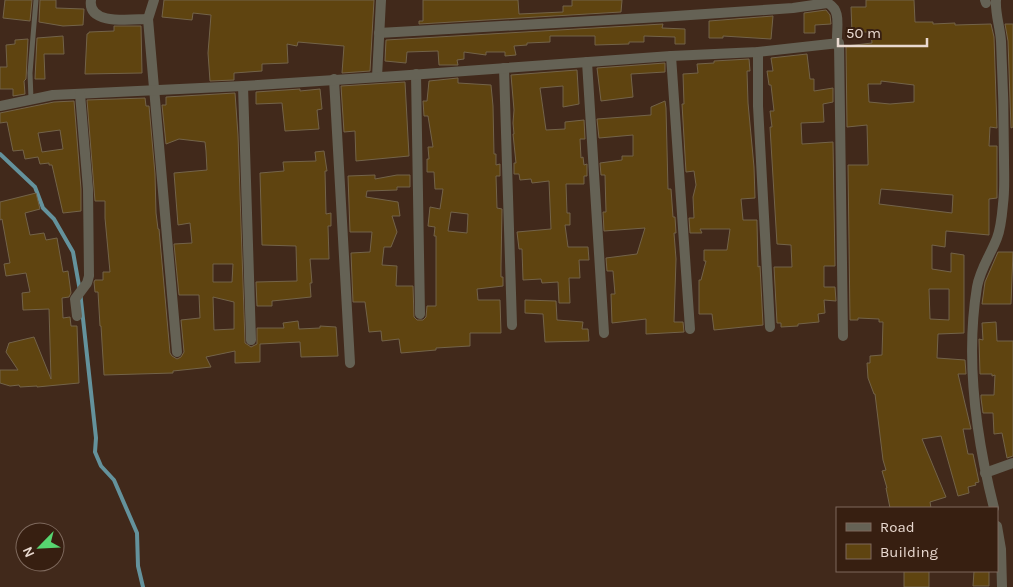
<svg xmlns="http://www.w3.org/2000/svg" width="1013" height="587" font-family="Karla,sans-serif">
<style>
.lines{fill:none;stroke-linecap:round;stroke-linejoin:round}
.stream{stroke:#64929c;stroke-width:4}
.building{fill:#5f4410;stroke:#736349;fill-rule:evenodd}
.lane{stroke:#656255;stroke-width:5}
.street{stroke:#656255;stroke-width:10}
</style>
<rect width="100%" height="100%" fill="#41291b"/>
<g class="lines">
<path class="stream" d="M0 154 35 187 43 208 54 219 73 252 80 291 96 438 95 452 101 466 114 480 137 533 138 566 143 587"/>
</g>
<g class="building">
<path d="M5 0H32L30 21 3 18Z"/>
<path d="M40 0H56V8L84 9 83 25 63 26 39 22Z"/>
<path d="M164 0H374L370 71 342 73 344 46 298 42 297 46 287 44 288 63 262 64V71L234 73V80L210 81 208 53 211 15 193 13 192 20 162 17Z"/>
<path d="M423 0H518L519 14 563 12V6H572V0H622L621 12 419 24V21H423Z"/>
<path d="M866 0H914L915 22H933V24L955 23V25L991 24 994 37 997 128 990 127 989 146H997V198L989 199V235L946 231 945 247 932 245V269L951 272V253L964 255V333L938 334 937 358 965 360 966 374H958L971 429H963L968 454H973L979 482 975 483 976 485 968 487 969 493 958 496 941 436 922 439 946 497 930 502 931 508H890L886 488H887L882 471 886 470 883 460 875 394H874L868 378 867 363H870V356L882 355 883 322H879V319L858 318V320H850L848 165H868V162L867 125 847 127 846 46 872 43 871 32H852L851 7H866ZM881 81 914 85V102L890 104 869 102 868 84H881ZM881 189 953 195 952 213 879 204ZM929 289H949V320L930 319Z"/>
<path d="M826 10 830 15 831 24 815 25V33H804V13Z"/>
<path d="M773 16 771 39 723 36V38H709V21Z"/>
<path d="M663 24 662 28 685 29V44H675V37L644 36V42H629V44L595 45V36H550V42L527 43V45L514 46 516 55 505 56V52H486V55L464 52V59L457 60 458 65H439L438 51 407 52 406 63 385 61 386 40Z"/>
<path d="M1005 24H1013V127L1011 128 1008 41Z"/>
<path d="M114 26H141L142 73 85 74 87 34 89 33V32L114 31Z"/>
<path d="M63 36 64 54H44L45 79H35L37 38Z"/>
<path d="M28 39 26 79 24 81 25 94 13 96V89H0V67H7L6 45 15 44V40Z"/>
<path d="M807 54 810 79H814V91L833 88V102L823 104 824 122 801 123 802 144 833 142 835 266H824V287H835L836 301 824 300 825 313 818 314 819 322 798 324V326L781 327V323H777L774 267H792L791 245 777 244 770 127H772L770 111H774L771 85H769L767 71H773L771 58Z"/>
<path d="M749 59 750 71H747L748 103 754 167 755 198 741 199 743 220H757V222L758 267 760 266 763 325 714 330 712 314H699V280H701L706 261H704V250H727L730 229H700L702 233H690L689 218H694L693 197 696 185 694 171 686 172 682 104H684L683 74 698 73 697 64 714 63V61Z"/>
<path d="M665 63V72L631 74 633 97 601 101 597 68Z"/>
<path d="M577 70 579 104 563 107V86L540 88 546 130 565 129V122L584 120 585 139H580L581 158 583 157 584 165 587 164V176H584V184H566L567 213H570V225H565L568 247H588L589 260H579L580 278H569L570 303H559L558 282 542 283 541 279 523 280 522 249H519L517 232 551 229 549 181 532 183 531 179 520 180 519 174H514V163H516L513 134H514L513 123 514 110 511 75Z"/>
<path d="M458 78V83L491 85 493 106 494 154H496V165L500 164V176H496L497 208 502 209 501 266V277H503V286L477 289 478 300H500L501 333H470V346L436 348V350L401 353 399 339 382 341 381 331 369 332 365 302H353L351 253 370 252 372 232H350L348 176 375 175V179L397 175H410V187H397V190L367 191 366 197 398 202 400 216H392L397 232 391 247H384L382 265 397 266 396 286H413L414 317 417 320H423L426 317 427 306H436V236H434L435 227 428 226 430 207 440 209 443 189H435L434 172H427V159H429L428 147H433L428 116H424L423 101H427L429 81ZM451 212 468 214 467 233 448 231Z"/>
<path d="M405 82 409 156 356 161 355 131 344 132 341 86Z"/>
<path d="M300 89V91L320 89 322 109 317 110 319 129 285 131 282 103 256 104V92Z"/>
<path d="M235 93 238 135 245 343 251 347 257 344V328H284L283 323 298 321 299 329 320 328V326L336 327 338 356 301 357 300 342 260 344V362L235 363V351L206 357 211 367 173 371V373L104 375 101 326H100L98 292H95L94 282 95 280H103V272H110L105 218V201H95L87 100 145 98 146 106H149L155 174 156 213 158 229H159L170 353 172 356 177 359 181 357 184 352 181 320 200 318 199 295H179L174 244 192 243 190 223 178 225 174 173 207 170 206 151 205 142 179 139 166 144 162 105H166V97ZM213 264H233L232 282H213ZM213 297 234 302V329L214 330Z"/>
<path d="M74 101 81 189V211L63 213 52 165H49V163L40 164 38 157 25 159 23 150 13 151 7 122 0 123V113L54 102ZM60 130 63 149 42 152 38 133Z"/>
<path d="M665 101 666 108 668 189H671L673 217H675L676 233H674L676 259 674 322H683L684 332 646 334V319L612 323 611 294H615L613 271H607L606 258 637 254 645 228 604 231 603 212H606L605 175H601L600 163 622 160V156H633V135L599 138 597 119 651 115V107Z"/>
<path d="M324 151 327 171H325L326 214 331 213V226H328L329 259H310L312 283H310L311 297 272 301V306H257L256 282 297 281 296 246 262 245 260 173 284 171 283 162 316 161 315 152Z"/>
<path d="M36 193 40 209 25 213 30 235 44 233 46 240 57 238 63 272 68 271 71 293 69 297 62 298 63 318 70 317 71 326H77L79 383 37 387V386L20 387 19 385 10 386 0 383V370H18L6 352 9 343 34 337 51 379 49 309 23 310 22 293 30 292 26 273 6 276 4 264 10 263 2 219 0 220V202Z"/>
<path d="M998 252H1013L1011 304H982L985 282Z"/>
<path d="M525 300 556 301 557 320 583 322 582 329H588L589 341 545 342 543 314 525 313Z"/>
<path d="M996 322 997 341H1013V456L1007 458 1002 433 994 434 993 413H983L981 398V395H994L995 375 992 376V374H980L979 339 983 340 982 323Z"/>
<rect x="904" y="571" width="25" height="16"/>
<path d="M974 571H989V586H973Z"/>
</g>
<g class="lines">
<path class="lane" d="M31 99 30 73 36 0"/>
<g class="street">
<path d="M91 0C87 26 132 19 148 19"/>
<path d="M154 0 148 19 177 352"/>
<path d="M985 0 986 3"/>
<path d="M379 33 661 17 793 8 827 3C841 9 837 25 837 38"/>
<path d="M758 52V106L770 327"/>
<path d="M671 56 690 329"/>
<path d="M587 62 604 333"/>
<path d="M504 68 512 325"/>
<path d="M416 74 420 314"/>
<path d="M377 77 381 0"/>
<path d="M334 79 350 363"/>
<path d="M243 86 251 340"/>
<path d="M0 106 53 95 243 86 396 76 671 56 758 52 839 43 843 336"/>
<path d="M77 316 75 299 87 283 89 276 88 189 80 94"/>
<path d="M985 473 1013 463"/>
<path d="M994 508C976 437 965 360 977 287 980 269 991 254 997 238 1001 228 1002 215 1003 204 1005 189 1004 174 1004 159 1004 119 1003 80 1001 41 1000 27 995 13 996 0"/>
<path d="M997 526 1001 549 1002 587"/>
</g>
</g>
<rect x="836" y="507" width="162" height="65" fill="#371f11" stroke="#7e695d"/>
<rect x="846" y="523" width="25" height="8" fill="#656255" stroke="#7e695d"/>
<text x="880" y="532" font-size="15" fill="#e9d9d0">Road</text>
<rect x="846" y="544" width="25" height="15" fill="#5f4410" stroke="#7e695d"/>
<text x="880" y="557" font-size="15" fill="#e9d9d0">Building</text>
<g transform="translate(40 547) rotate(246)"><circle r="24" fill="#371f11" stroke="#7e695d"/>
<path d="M0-4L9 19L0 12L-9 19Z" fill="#57d570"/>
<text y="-8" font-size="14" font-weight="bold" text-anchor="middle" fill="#e9d9d0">N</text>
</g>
<path d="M838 38v8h89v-8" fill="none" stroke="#e9d9d0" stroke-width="2.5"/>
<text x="846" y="38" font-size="15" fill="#e9d9d0" stroke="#371f11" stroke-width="4" paint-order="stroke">50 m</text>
</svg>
